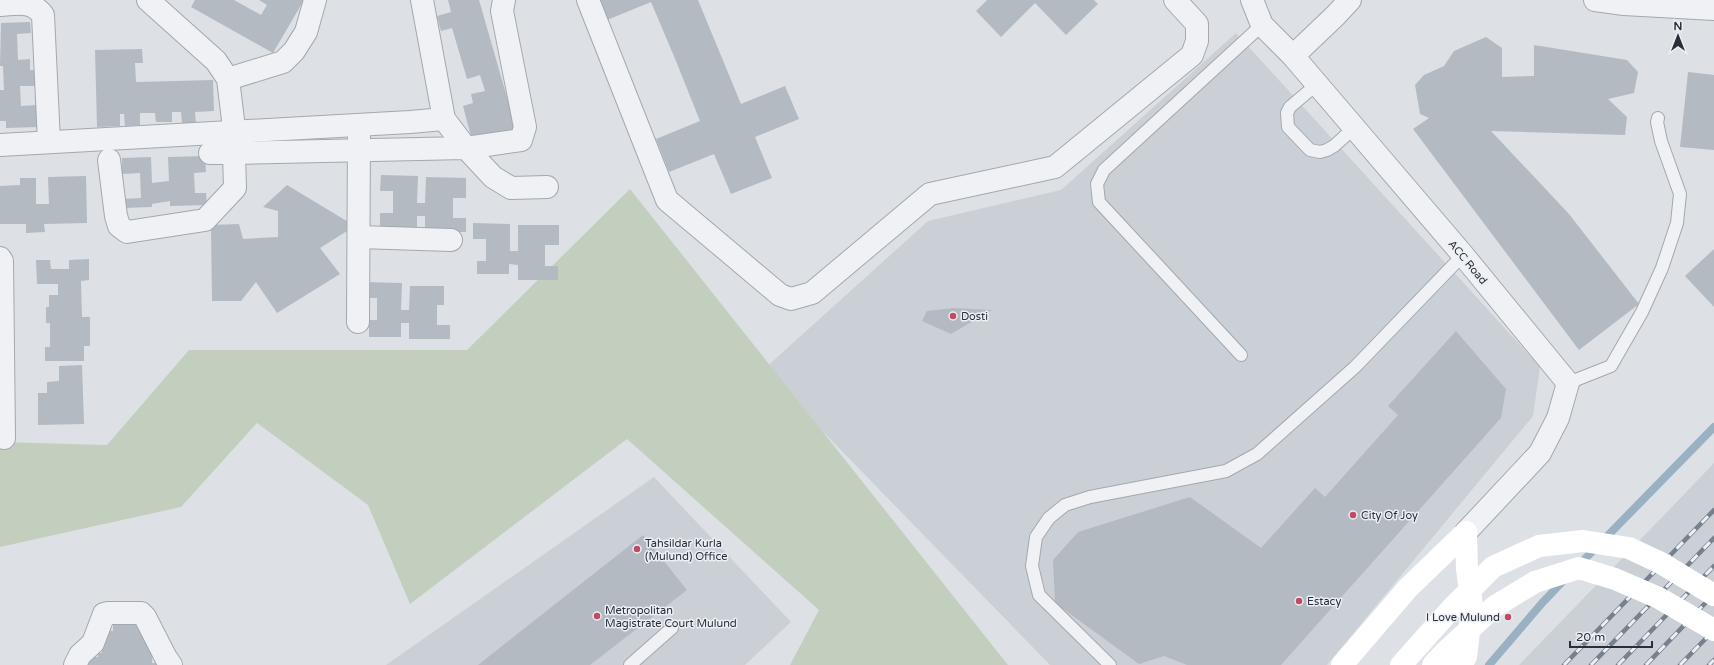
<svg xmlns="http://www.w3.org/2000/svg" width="1714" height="665" font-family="'Varela Round',sans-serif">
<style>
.built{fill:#cbd0d7}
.green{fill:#c3cfbe}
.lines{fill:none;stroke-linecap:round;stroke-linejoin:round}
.stream{stroke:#9ab0c3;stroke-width:8}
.building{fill:#b4bac2}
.service-casing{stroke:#a3a8af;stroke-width:14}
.minor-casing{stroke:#a3a8af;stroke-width:24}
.tertiary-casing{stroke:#a3a8af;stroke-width:24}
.service{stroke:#eff1f4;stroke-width:12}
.minor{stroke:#eff1f4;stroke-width:22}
.tertiary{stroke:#eff1f4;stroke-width:22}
.secondary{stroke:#fff;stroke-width:22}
.rail-casing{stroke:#77818e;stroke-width:4.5}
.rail{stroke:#eceff3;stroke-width:3;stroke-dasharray:9;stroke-linecap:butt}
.secondary-bridge{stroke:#fff;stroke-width:22}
.poi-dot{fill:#c24a62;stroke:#eceff3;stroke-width:1.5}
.labels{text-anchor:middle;stroke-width:3;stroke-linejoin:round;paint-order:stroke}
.street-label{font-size:11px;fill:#282f3b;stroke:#eceff3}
.poi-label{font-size:11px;fill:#282f3b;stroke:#eceff3;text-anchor:start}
</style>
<rect width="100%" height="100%" fill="#dde1e5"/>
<g class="built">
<path d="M1236 33 1540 367 1533 416 1327 665H1050L763 370 928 221 1061 190Z"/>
<path d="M1714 463V665H1519L1669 510Z"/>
<path d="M654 477 791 622 745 665H386Z"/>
</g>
<path class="green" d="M630 189 1008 665H790L819 610 627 439 410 604 368 505 257 423 181 507 0 547V442L107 445 189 350H467Z"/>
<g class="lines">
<g class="stream">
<path d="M1578 566 1714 427"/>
<path d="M1489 665 1543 602 1565 579"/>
</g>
</g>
<g class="building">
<path d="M195 0H234L261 15 267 5 259 0H304L273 53 191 7Z"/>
<path d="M448 0H479L517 132 473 144 463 106 473 103 471 94 485 91 480 75 467 79 452 28 441 31 437 16 451 12Z"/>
<path d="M598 0H698L741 104 785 86 799 119 755 137 772 178 731 194 714 154 669 172 656 139 700 121 676 61 651 2 607 20Z"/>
<path d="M987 0H1094L1098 4 1066 35 1035 3 1001 37 976 11Z"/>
<path d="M30 22 31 33 17 34 18 60 30 59V70H35L36 86H20L21 106 37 105 38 127 6 128V121H0V90H4L3 66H0L1 23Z"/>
<path d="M1486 37 1502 48V77L1534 76V45L1627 60 1638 72 1634 93 1608 99 1627 117 1625 135 1491 131 1569 214 1639 304 1579 350 1413 129 1429 118 1420 114 1415 85 1424 75 1444 66 1454 51Z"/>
<path d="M142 49 143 63H135L136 82 213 80 214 111 195 112 196 123H182L181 112H172V122H156L155 113H140V125L125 126 124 114H120V126L97 127 95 50Z"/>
<path d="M1688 72 1714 75V150L1680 147Z"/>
<path d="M205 156 206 172 194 173 195 193H206L207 205 170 206V201L152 204V207L123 208V199L141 198 140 173 122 174V158L151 157 152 183 169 181 168 157Z"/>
<path d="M381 175 418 176 417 203H425L426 177 466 178V198H453V218H466V232H425V216H417V231L380 230V213H393V191H380Z"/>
<path d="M86 176 87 223 44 224 45 232 26 233V224H0V186L20 185V178H36V204H49L48 177Z"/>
<path d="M287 185 355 226 320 248 340 274 277 313 256 282 241 301H212L211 225 239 224 243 239 278 237V211L263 207Z"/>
<path d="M473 223 510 224V251H518V225H559V245H545V266H558V280H518V265L509 264V274H477V261H486V239H473Z"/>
<path d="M1714 249V307L1685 276Z"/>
<path d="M89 259V280L81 281 82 317H90V346H84V361H45V347H50V323H46V307H49V295H58V284H37L36 260H50L51 269H69V260Z"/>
<path d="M365 282 402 283 401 310H409L410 286H444V305H437V325H450V339H409V323H401V337H369V320H377V298H364Z"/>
<path d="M953 308 992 310 951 334 922 321 927 311Z"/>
<path d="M1456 331 1506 389 1501 418 1281 665H1187L1164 656 1139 664 1055 603 1053 560 1078 532 1190 497 1261 548 1315 488 1325 497 1398 415 1388 406Z"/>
<path d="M82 365 84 424 38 425V393H47V382L59 381V366Z"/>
<path d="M643 535 687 590 590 665H478Z"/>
<path d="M113 620 140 621 153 642 152 663H162V665H85L89 657H98V653H102L103 630 113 631Z"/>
</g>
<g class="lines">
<g class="service-casing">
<g id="service">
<path d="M1316 85 1290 107 1287 113 1288 127 1310 150 1320 152 1327 150 1334 146 1354 128"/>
<path d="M1241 355 1099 202 1097 184 1104 170 1262 25"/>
<path d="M1568 383 1611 366 1642 312 1662 268 1677 223 1680 194 1661 141 1657 122 1658 118"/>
<path d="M630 665 672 628"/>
<path d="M1110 665 1039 595 1032 566 1036 537 1049 518 1065 505 1090 497 1226 471 1257 454 1355 367 1463 255"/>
</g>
</g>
<g class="minor-casing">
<g id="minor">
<path d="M422 0 444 119 466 148 521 140 525 127 502 11 504 0"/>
<path d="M588 0 667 200 780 295 791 299 812 293 930 194 1055 167 1192 55 1197 41V24L1175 0"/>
<path d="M1595 0 1624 4 1714 9"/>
<path d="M0 5C19 4 31 0 43 15L49 142"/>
<path d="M1293 56 1335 16 1350 0"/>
<path d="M228 79 283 62 294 51 306 32 315 0"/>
<path d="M0 145 410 122 444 119"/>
<path d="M210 153H235L466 148 493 177 511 188 547 187"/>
<path d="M109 160 116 216 119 226 127 232 205 220 235 188 233 120 228 79 216 61 148 0"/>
<path d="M359 237 451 240"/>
<path d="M0 258 2 261 4 438"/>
<path d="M358 322 359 136"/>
<path d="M75 665 80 655 93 643 104 614 108 613H141L145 617 166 658 171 665"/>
</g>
</g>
<g class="tertiary-casing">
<path id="tertiary" d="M1252 0 1262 25 1293 56 1463 255 1568 383 1558 418 1540 453 1466 532"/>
</g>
<use href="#service" class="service"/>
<use href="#minor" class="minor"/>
<use href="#tertiary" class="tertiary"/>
<g class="secondary">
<path d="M1342 665 1408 588 1466 532"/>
<path d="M1459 665 1466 657 1472 606 1467 569 1466 532"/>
</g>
<g class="rail-casing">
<g id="rail">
<path d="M1564 665 1714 510"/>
<path d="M1591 665 1714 538"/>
<path d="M1618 665 1714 566"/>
<path d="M1646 665 1714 594"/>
<path d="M1680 665 1714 630"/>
<path d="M1709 665 1714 660"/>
</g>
</g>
<use href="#rail" class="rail"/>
<g class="secondary-bridge">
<path d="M1401 665 1452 608 1493 567 1539 546 1583 541 1629 548 1661 563 1714 595"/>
<path d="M1433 665 1445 652 1494 607 1535 582 1579 568 1615 579 1659 598 1714 630"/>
</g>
</g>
<g class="poi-dot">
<circle cx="953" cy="316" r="4"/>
<circle cx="1353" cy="515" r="4"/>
<circle cx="637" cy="549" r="4"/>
<circle cx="1299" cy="601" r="4"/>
<circle cx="597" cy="616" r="4"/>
<circle cx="1508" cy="617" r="4"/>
</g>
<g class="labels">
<g class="street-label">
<text transform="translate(1468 262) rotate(50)" y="4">ACC Road</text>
</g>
<g class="poi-label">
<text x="961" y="320">Dosti</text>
<text x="1361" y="519">City Of Joy</text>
<text x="645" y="547">Tahsildar Kurla<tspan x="645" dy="13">(Mulund) Office</tspan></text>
<text x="1307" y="605">Estacy</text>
<text x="605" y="614">Metropolitan<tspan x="605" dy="13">Magistrate Court Mulund</tspan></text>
<text x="1500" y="621" text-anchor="end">I Love Mulund</text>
</g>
</g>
<g transform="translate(1678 36)" stroke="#eceff3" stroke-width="3" paint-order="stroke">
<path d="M0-3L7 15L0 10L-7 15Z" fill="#282f3b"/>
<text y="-6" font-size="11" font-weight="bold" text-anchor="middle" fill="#282f3b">N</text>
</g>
<path d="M1570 641v6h82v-6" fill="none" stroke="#282f3b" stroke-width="2"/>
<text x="1576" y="641" font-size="12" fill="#282f3b" stroke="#eceff3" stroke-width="3" paint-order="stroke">20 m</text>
</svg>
